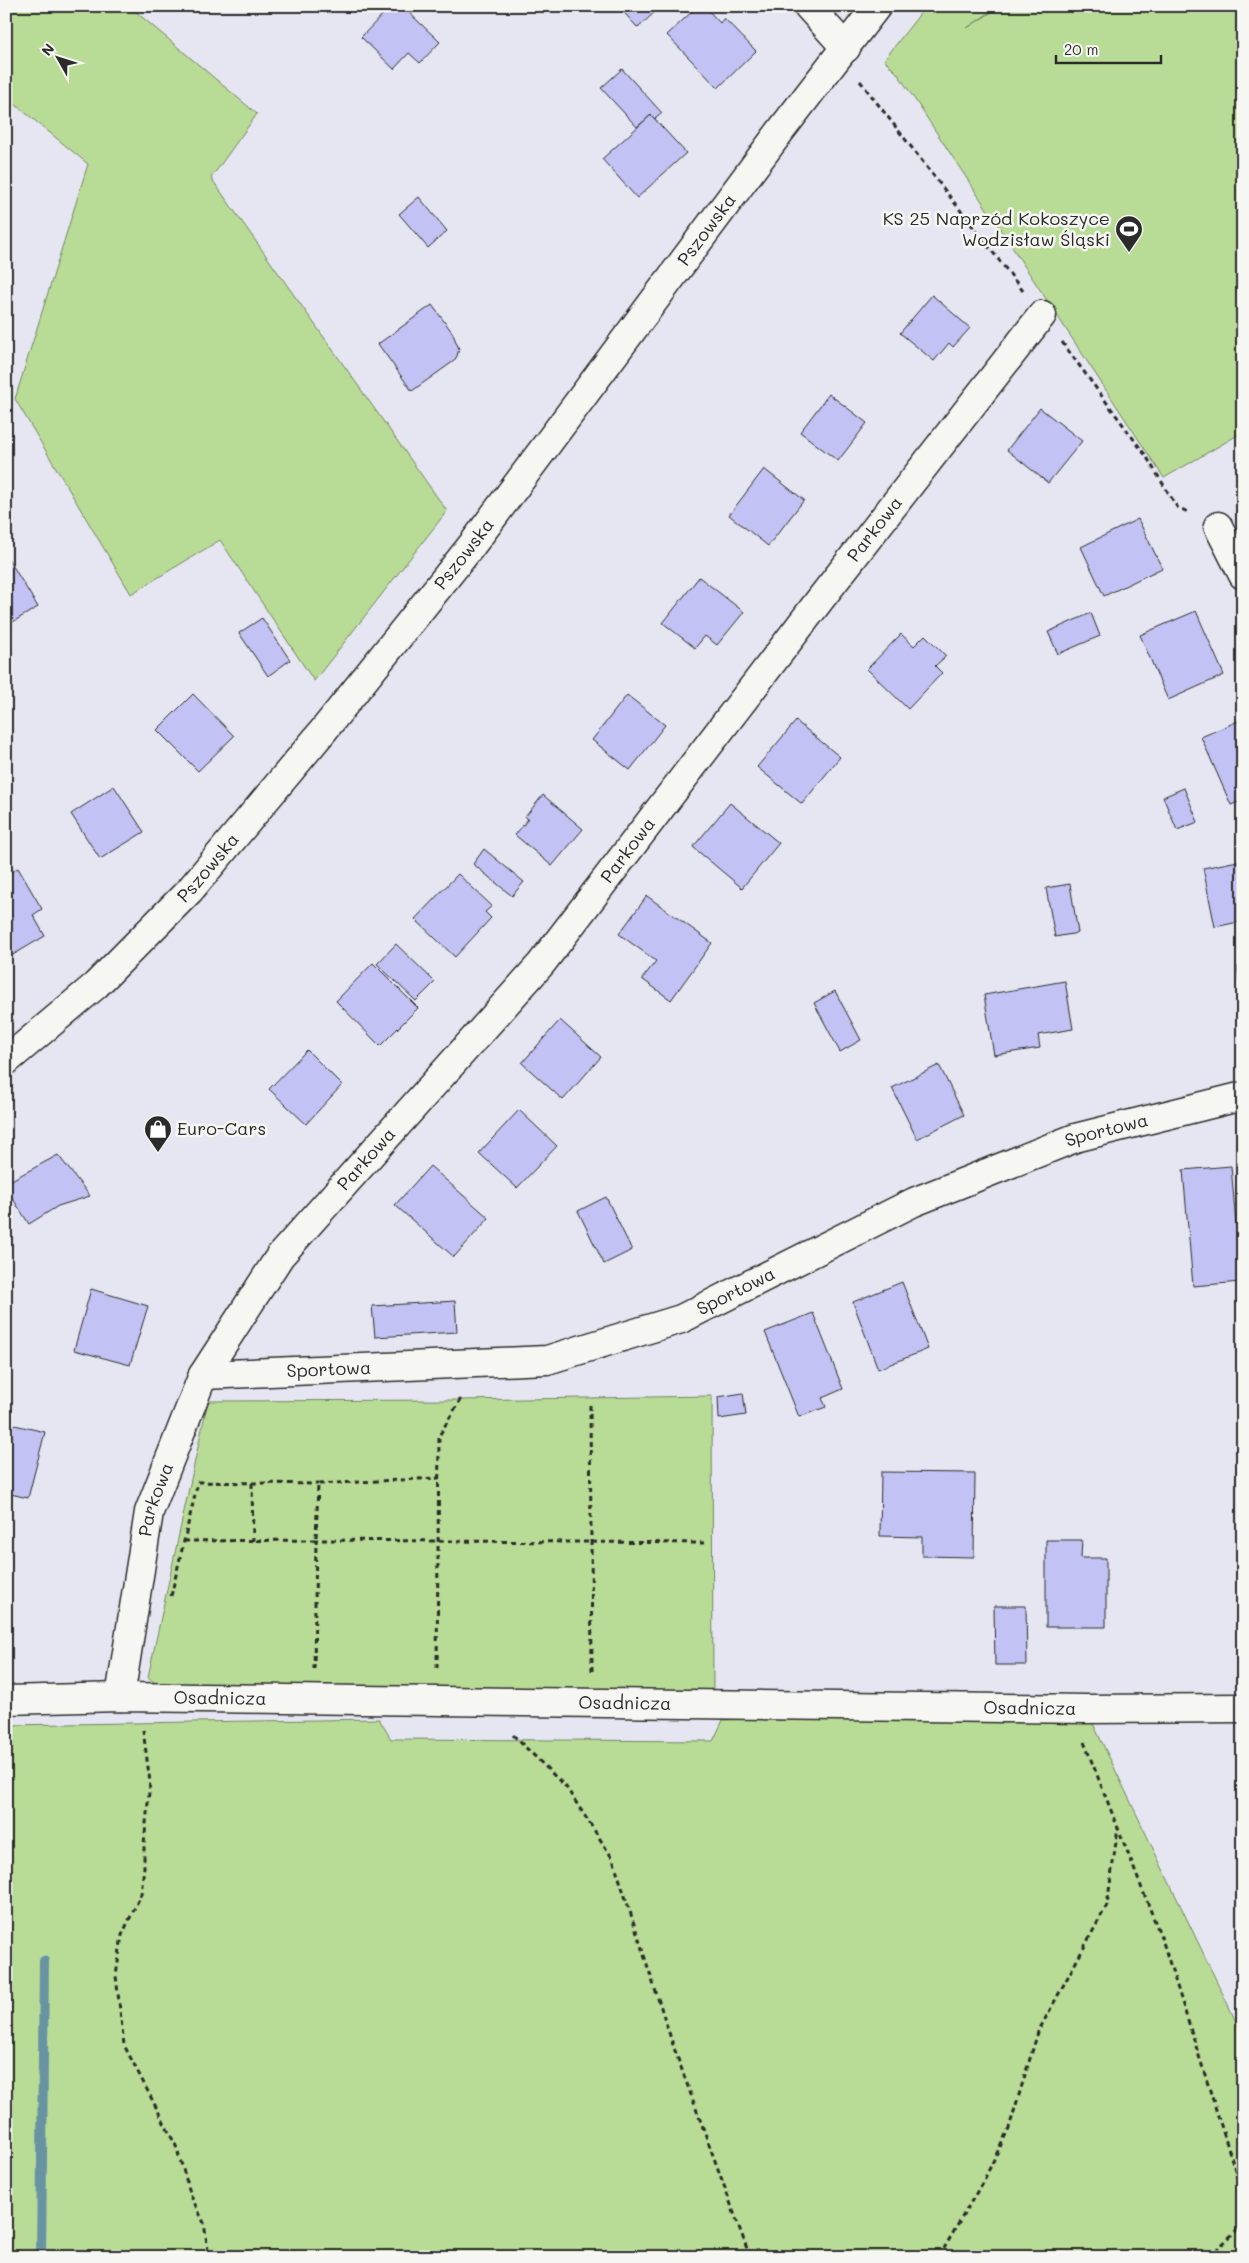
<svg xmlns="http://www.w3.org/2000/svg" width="1249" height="2263" font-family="Mali,sans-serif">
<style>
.green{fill:#b8dc96;stroke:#728460}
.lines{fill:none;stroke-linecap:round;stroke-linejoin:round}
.stream{stroke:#6893a3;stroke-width:10}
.building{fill:#c2c2f4;stroke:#2b2b2b}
.street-casing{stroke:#2b2b2b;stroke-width:31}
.secondary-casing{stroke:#2b2b2b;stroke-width:31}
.path{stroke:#2b2b2b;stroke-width:3;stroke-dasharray:5 4;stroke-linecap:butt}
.street{stroke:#f6f6f2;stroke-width:28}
.secondary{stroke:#f6f6f2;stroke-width:28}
.labels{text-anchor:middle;stroke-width:5;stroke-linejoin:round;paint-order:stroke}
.poi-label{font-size:18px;fill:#2b2b2b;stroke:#f6f6f2;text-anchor:end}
.street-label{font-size:18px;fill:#2b2b2b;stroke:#f6f6f2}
</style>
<rect width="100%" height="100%" fill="#e6e6f3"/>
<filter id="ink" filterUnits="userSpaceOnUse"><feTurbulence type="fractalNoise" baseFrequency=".02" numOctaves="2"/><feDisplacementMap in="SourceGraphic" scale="10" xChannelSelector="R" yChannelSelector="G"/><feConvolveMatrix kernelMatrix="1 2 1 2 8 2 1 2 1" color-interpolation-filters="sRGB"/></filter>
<g filter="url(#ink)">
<g class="green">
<path d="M6 6H129L257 114 211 178 447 511 314 681 220 540 131 594 15 399 88 164 6 97Z"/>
<path d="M926 6H999L967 28 1001 6H1243V432L1164 478 898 74 884 60Z"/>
<path d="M712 1396 713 1690 159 1686 148 1677 208 1401 460 1400Z"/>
<path d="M1086 1709 1243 2036V2257H6V1725L379 1719 391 1739 713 1741 723 1720Z"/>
</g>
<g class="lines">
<path class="stream" d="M41 2257 44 1961"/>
</g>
<g class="building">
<path d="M391 6H402L440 42 420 63 409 53 394 69 361 37Z"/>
<path d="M618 6H655L658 9 638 28Z"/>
<path d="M698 6H704L720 23 724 18 756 51 718 88 667 35Z"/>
<path d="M622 69 662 113 655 119 651 115 637 127 601 88Z"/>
<path d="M651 115 686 153 637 198 602 159Z"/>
<path d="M419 197 447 231 428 248 399 214Z"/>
<path d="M932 295 970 328 953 347 949 343 934 361 900 333Z"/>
<path d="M432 305 452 332 459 349 457 356 454 361 412 391 378 344Z"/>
<path d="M829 394 867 423 838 461 800 432Z"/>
<path d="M1040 408 1082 441 1048 483 1007 450Z"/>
<path d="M764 469 804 500 768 546 729 515Z"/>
<path d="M1138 519 1162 568 1104 596 1081 547Z"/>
<path d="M6 555 38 607 6 626Z"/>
<path d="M699 577 744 612 717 645 705 636 695 648 663 623Z"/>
<path d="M1196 611 1224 675 1168 700 1140 635Z"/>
<path d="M1091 613 1100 636 1058 654 1048 632Z"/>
<path d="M262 618 290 660 268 676 239 633Z"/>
<path d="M901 634 914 646 925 635 946 656 935 666 942 673 908 709 867 669Z"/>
<path d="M193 694 234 736 198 771 157 730Z"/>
<path d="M627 695 665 725 630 770 592 740Z"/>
<path d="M1243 719V800L1231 805 1201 737Z"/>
<path d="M796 721 840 757 802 804 757 767Z"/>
<path d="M114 786 144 832 100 859 71 814Z"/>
<path d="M1184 788 1198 822 1177 830 1163 797Z"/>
<path d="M543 795 583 829 552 866 515 835 528 819 525 817Z"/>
<path d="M730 803 779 843 742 888 693 847Z"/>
<path d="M484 849 524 882 512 896 473 864Z"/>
<path d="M1243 860V921L1215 927 1203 868Z"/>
<path d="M18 868 42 909 33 915 45 936 6 959V875Z"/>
<path d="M458 874 492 906 485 912 491 918 455 957 415 919Z"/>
<path d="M1070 884 1078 933 1055 937 1046 888Z"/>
<path d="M647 896 712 943 671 1000 642 979 656 961 619 934Z"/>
<path d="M396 944 435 982 416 1001 377 964Z"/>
<path d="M373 963 418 1008 380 1046 336 1001Z"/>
<path d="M1243 966V1006L1237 967Z"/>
<path d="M1065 981 1073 1029 1038 1035 1040 1048 994 1055 984 995Z"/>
<path d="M835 991 861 1040 840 1052 814 1003Z"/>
<path d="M560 1020 601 1057 563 1100 522 1063Z"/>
<path d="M307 1050 342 1085 306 1124 269 1089Z"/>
<path d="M939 1065 964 1115 917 1139 892 1088Z"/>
<path d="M519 1110 557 1146 517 1188 479 1153Z"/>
<path d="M58 1155 90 1196 58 1206 29 1224 6 1188V1183Z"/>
<path d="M430 1166 489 1218 454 1257 395 1205Z"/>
<path d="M1231 1166 1241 1282 1193 1286 1183 1170Z"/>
<path d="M606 1197 632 1250 604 1264 578 1211Z"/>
<path d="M902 1282 928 1349 878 1369 853 1302Z"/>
<path d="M91 1289 148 1306 130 1365 74 1350Z"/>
<path d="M455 1301 457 1332 375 1337 372 1306Z"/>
<path d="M813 1313 843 1389 822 1398 826 1407 799 1417 765 1332Z"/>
<path d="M743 1393 746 1415 719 1419 718 1397Z"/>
<path d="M6 1423 45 1432 28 1498 6 1493Z"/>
<path d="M881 1472 975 1473 974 1557 922 1556V1537L880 1536Z"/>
<path d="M1046 1540H1082L1081 1558H1106V1627H1046Z"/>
<path d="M994 1606H1026L1027 1665H995Z"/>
</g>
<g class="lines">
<g class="street-casing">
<g id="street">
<path d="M808 6 846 48"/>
<path d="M1218 526 1243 575"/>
<path id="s1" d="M203 1375 547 1360 681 1319 914 1202 1075 1138 1243 1096"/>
<path id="s2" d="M120 1697 149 1512 203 1375 280 1256 541 964 822 597 1042 315"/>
<path id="s3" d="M6 1700 120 1697 1086 1709 1243 1708"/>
</g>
</g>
<g class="secondary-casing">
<g id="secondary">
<path id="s4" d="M6 1061 96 985 190 890 323 731 472 545 782 129 877 6"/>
</g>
</g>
<g class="path">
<path d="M860 81 1023 291"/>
<path d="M1062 342 1146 456 1177 507 1190 513"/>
<path d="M590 1405 592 1671"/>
<path d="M252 1483 253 1541"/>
<path d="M184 1541 316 1540 318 1484 439 1478"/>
<path d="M171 1596 198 1482 318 1484"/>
<path d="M437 1668 439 1436 460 1400V1395"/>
<path d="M314 1669 316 1540 706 1543"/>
<path d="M143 1730 150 1782 144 1844V1867L141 1894 122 1935 116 1976 124 2045 176 2146 191 2196 204 2223 209 2257"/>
<path d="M513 1735 566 1787 613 1859 674 2048 750 2257"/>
<path d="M1084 1742 1163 1942 1243 2195"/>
<path d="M939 2257 985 2178 1009 2128 1038 2032 1107 1905 1118 1828"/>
<path d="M1209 2257 1243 2224"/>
</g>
<use href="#street" class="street"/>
<use href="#secondary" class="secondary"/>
</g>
</g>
<defs>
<g id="stadium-pin" transform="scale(1.4375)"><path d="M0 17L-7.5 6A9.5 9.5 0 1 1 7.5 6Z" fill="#2b2b2b" stroke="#f6f6f2"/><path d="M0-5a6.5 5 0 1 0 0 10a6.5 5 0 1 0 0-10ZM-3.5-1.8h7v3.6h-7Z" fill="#fff"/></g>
<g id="shop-pin" transform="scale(1.4375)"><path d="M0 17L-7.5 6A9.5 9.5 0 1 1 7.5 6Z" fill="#2b2b2b" stroke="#f6f6f2"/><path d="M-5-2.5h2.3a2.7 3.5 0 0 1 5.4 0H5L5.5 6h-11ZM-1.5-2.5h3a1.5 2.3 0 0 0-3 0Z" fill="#fff"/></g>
</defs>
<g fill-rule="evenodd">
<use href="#stadium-pin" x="1129" y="229"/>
<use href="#shop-pin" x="158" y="1129"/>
</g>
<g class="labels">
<g class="poi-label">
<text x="1110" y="225">KS 25 Naprzód Kokoszyce<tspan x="1110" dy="21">Wodzisław Śląski</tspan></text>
<text x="177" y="1135" text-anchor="start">Euro-Cars</text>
</g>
<g class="street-label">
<text dy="6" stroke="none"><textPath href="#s4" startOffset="1090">Pszowska</textPath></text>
<text dy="6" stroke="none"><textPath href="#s2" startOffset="1416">Parkowa</textPath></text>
<text dy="6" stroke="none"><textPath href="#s4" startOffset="685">Pszowska</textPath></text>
<text dy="6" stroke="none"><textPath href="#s2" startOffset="1011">Parkowa</textPath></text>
<text dy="6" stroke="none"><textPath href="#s4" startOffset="280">Pszowska</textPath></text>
<text dy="6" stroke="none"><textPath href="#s1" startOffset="951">Sportowa</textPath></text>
<text dy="6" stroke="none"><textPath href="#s2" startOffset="606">Parkowa</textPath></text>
<text dy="6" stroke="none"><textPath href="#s1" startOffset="546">Sportowa</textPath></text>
<text dy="6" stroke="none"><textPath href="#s1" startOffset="126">Sportowa</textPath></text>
<text dy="6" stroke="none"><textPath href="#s2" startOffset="201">Parkowa</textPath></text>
<text dy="6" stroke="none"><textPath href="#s3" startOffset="214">Osadnicza</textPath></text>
<text dy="6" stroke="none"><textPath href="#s3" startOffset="619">Osadnicza</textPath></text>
<text dy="6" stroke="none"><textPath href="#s3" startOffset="1024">Osadnicza</textPath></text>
</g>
</g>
<rect width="1249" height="2263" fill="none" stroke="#f6f6f2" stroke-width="25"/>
<rect x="12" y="12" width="1224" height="2238" fill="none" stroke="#2b2b2b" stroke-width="2" filter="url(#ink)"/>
<g transform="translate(58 58) rotate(309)" stroke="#f6f6f2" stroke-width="4" paint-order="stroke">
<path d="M0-4L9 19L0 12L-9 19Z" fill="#2b2b2b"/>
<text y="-8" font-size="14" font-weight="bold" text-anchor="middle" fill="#2b2b2b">N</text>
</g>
<path d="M1056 55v8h105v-8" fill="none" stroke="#2b2b2b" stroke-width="2.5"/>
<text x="1064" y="55" font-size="15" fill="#2b2b2b" stroke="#f6f6f2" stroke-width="4" paint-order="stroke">20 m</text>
</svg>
